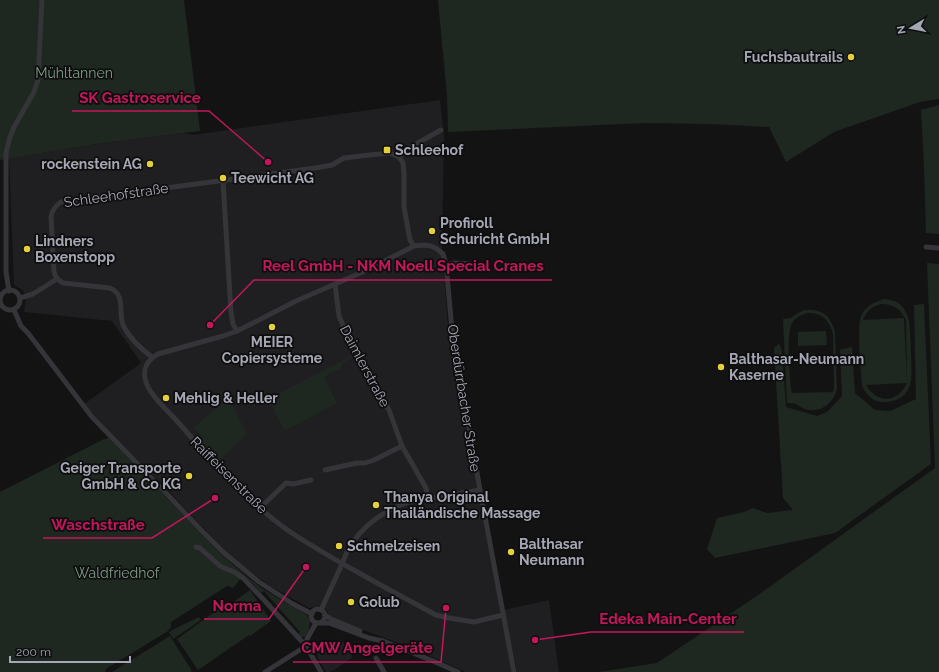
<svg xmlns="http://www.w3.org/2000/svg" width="939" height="672" font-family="Raleway,sans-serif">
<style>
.built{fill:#1f1f21}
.green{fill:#1f2721;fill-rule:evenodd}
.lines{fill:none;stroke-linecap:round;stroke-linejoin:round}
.minor{stroke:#343439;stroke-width:5}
.poi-dot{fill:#e4d03b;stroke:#0e0e0f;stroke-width:1.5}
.labels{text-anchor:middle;stroke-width:3.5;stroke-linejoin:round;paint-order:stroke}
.poi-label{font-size:14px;font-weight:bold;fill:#a5a7b4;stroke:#0e0e0f;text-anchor:start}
.park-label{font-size:14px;fill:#7e9d87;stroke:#0e0e0f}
.street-label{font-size:14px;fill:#a5a7b4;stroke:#0e0e0f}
.leader{fill:none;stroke:#c2185b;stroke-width:1.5}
.callout-dot{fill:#c2185b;stroke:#0e0e0f;stroke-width:1.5}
.callout-label{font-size:15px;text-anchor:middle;font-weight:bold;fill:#c2185b;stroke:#0e0e0f;stroke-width:3.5;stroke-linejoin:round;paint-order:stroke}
</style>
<rect width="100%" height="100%" fill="#131314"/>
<g class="built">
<path d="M440 100 444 135 442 249 448 326 485 530 512 672H466L419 651 329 617 326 609 318 606 309 608 270 586 248 570 224 550 204 529 165 487 112 435 95 417 84 404 141 363 112 321 24 312 26 300 25 294 21 289 14 285 9 158 103 143 183 133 193 135Z"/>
<path d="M549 600 559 672H517L504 610Z"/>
<path d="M341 639 353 657 334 670 329 672H326L318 659 317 653Z"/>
</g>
<g class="green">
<path d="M0 0H184L200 131 103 143 0 160Z"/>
<path d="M438 0H939V99L920 102 834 132 786 162 769 127 711 124 645 123 448 132 447 96Z"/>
<path d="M939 105V234L926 233 924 167 921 110Z"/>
<path d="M927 263 939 264V672H598L657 663 761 593 935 468Z"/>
<path d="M885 299C899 300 905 307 909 320 910 331 911 343 911 354 912 376 915 400 886 402 874 403 867 396 862 386 861 371 856 324 862 314 867 305 876 301 885 299ZM881 304C893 304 901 309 906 320L907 380 904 318 863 320C867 311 872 306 881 304ZM907 383C898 403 877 404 866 385Z"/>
<path d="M924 304 931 464 835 533 715 558 707 549 717 518 744 512 753 508 767 513 793 510 783 498 774 348 779 344 782 351 786 407 817 416 827 412 842 396 840 350 852 347 855 393 875 410 890 411 916 399 914 305Z"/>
<path d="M805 310C823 309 830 315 835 332L837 389C833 403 821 414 805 409 797 406 798 403 787 403L783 319 791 318 798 313ZM808 313C823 313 829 320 833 334L834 388 833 392 792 393 791 389C790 375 786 334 792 323 796 317 802 314 808 313Z"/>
<path d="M826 331 827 345 798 346V332Z"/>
<path d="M355 354V356L341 364V368L324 377 337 403 285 431 268 399Z"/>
<path d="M229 398 247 434 217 462 199 442 203 437 194 427Z"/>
<path d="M109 438 221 554 245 575 260 587 281 600 307 615 310 622 308 635 304 637H301L298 634 300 632 264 591 261 593 252 583 243 576 233 588 227 586 171 622V627L168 631 106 669 105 672H0V492L102 440Z"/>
<path d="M250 590 271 621 250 636 249 635 198 670 177 639 227 603 229 605Z"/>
<path d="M199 617 201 620 173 639 169 632 174 629Z"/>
<path d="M170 636 192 671 190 672H112Z"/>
</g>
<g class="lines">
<g class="minor">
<path d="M399 157 409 148 441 130"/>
<path d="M223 181 231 312 233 324 237 331"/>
<path d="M926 247 939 248"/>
<path d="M446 264 455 263 473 264"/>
<path d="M335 284 339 316 349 339 389 410 402 446 426 488 428 499"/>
<circle cx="10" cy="300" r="10"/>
<path d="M9 291 6 272V153L9 140 14 127 34 92 38 80 42 0"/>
<path d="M20 298 33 294 57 279"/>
<path d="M14 310 21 326 28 333 92 417 165 492 203 532 223 552 259 582 293 604 312 614"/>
<path d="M152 357C141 349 131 340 124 327 117 314 127 295 110 288L63 283C58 280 56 278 54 272L51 217C52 210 55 206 61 202L315 168 332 165 344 158 369 155 390 153 399 157 403 163 404 174V207L410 240 414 246"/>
<path d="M325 470 357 463H365L374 460 402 446"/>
<path d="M260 508 286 483 293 484 311 480"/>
<path d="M196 547 200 548 220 566 236 573 244 579 264 600 306 646 321 672"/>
<circle cx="318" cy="616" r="7"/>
<path d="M321 610 342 564C352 533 379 512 409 502L480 490"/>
<path d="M325 615 331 619 360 631"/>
<path d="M503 615 474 622 449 618 436 615C410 601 384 587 359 573 334 559 309 545 286 529 244 499 210 458 176 420 167 410 149 394 146 382 142 370 147 360 158 354L223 336 237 331 253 323 296 301 365 271 414 246 424 245 431 246 437 249 443 254 446 264 452 330 480 490 514 672"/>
<path d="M321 623H329L369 638 383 641 433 661 458 672"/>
<path d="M306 646 307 639 316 623"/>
<path d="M376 658 384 672"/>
<path d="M265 672 306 646"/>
</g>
</g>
<g class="poi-dot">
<circle cx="851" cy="57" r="4"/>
<rect x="383" y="146" width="8" height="8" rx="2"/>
<circle cx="150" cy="164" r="4"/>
<circle cx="223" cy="178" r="4"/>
<circle cx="432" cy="231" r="4"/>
<circle cx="27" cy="249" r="4"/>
<circle cx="272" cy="327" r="4"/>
<circle cx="721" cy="367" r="4"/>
<circle cx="166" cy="398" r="4"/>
<circle cx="189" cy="476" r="4"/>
<circle cx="376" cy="505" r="4"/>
<circle cx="339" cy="546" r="4"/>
<circle cx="511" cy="552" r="4"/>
<circle cx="351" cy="602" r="4"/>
</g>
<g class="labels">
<g class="poi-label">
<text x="843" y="62" text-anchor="end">Fuchsbautrails</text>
<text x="395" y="155">Schleehof</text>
<text x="142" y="169" text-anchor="end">rockenstein AG</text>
<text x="231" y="183">Teewicht AG</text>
<text x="440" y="228">Profiroll<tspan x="440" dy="16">Schuricht GmbH</tspan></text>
<text x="35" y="246">Lindners<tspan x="35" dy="16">Boxenstopp</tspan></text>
<text x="272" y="347" text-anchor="middle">MEIER<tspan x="272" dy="16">Copiersysteme</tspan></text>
<text x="729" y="364">Balthasar-Neumann<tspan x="729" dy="16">Kaserne</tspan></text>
<text x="174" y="403">Mehlig &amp; Heller</text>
<text x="181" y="473" text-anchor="end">Geiger Transporte<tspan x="181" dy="16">GmbH &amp; Co KG</tspan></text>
<text x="384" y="502">Thanya Original<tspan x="384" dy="16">Thailändische Massage</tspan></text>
<text x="519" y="549">Balthasar<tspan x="519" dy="16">Neumann</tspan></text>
<text x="347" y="551">Schmelzeisen</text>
<text x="359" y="607">Golub</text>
</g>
<g class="park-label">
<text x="74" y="78">Mühltannen</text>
<text x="117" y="578">Waldfriedhof</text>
</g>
<g class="street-label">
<text transform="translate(116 195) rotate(-8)" y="5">Schleehofstraße</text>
<text transform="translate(365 366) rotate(62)" y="5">Daimlerstraße</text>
<text transform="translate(464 398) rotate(81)" y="5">Oberdürrbacher Straße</text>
<text transform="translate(229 475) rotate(45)" y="5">Raiffeisenstraße</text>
</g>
</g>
<path class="leader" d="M268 162L209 111H72M210 325L254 280H552M215 498L152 538H43M306 567L269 619H204M535 640L591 632H744M446 608L441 662H293"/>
<g class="callout-dot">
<circle cx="268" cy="162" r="4"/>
<circle cx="210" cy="325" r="4"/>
<circle cx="215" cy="498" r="4"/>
<circle cx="306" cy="567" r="4"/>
<circle cx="535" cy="640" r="4"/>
<circle cx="446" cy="608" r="4"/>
</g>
<g class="callout-label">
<text x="140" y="103">SK Gastroservice</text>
<text x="403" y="271">Reel GmbH - NKM Noell Special Cranes</text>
<text x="98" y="530">Waschstraße</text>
<text x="237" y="611">Norma</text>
<text x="668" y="624">Edeka Main-Center</text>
<text x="367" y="653">CMW Angelgeräte</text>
</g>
<g transform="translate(911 28) rotate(260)" stroke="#0e0e0f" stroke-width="3" paint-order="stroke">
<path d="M0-3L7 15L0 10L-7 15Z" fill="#a5a7b4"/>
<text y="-6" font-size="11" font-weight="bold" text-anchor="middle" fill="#a5a7b4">N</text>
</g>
<path d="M10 656v6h120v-6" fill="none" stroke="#a5a7b4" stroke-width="2"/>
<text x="16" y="656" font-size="12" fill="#a5a7b4" stroke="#0e0e0f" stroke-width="3" paint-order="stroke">200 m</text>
</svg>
